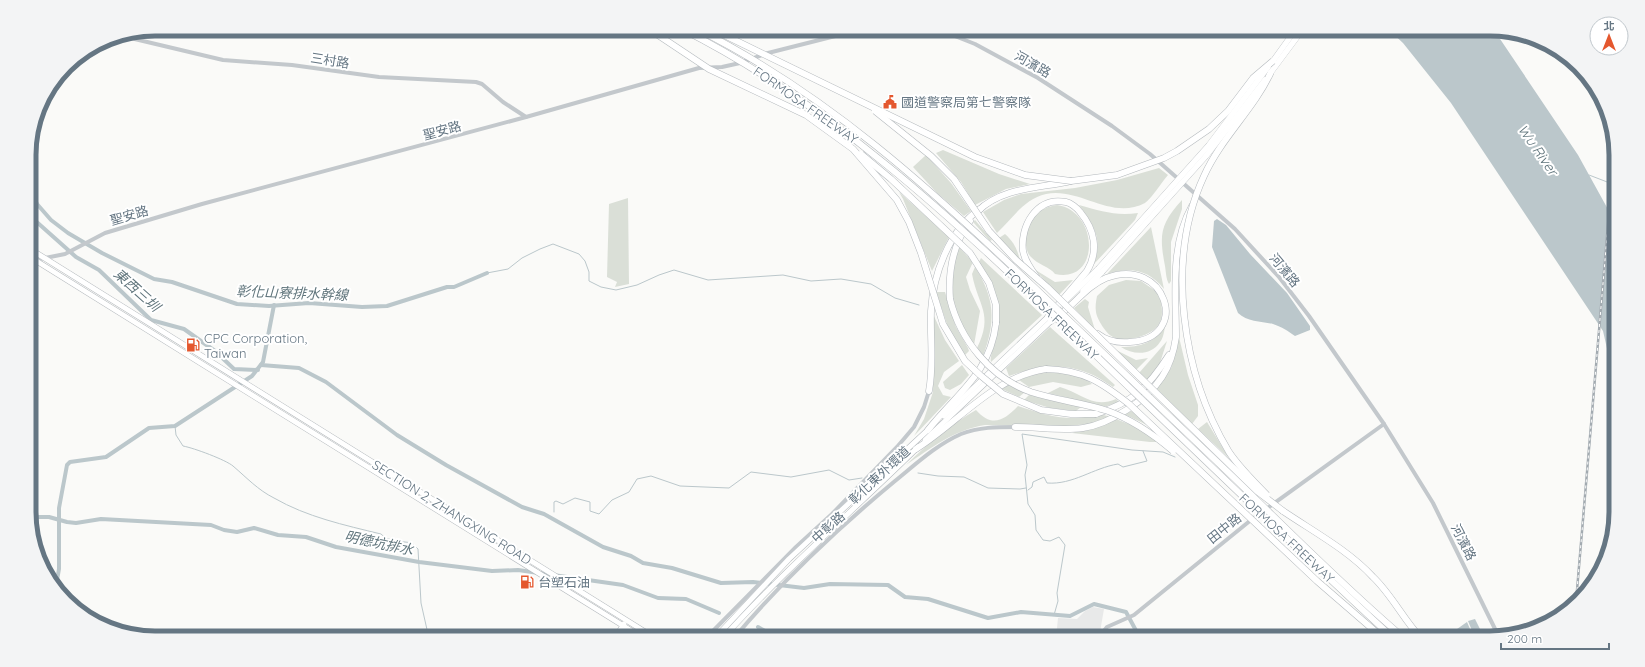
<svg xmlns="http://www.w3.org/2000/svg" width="1645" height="667" font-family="Quicksand,'Noto Sans TC',sans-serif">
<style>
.built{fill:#e8e9e9}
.green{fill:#dadfd7}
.water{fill:#bbc7cb}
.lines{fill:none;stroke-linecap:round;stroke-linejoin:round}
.stream{stroke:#bbc7cb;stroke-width:1}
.canal{stroke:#bbc7cb;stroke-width:4}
.primary-casing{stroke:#b5babe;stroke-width:6}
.trunk-casing{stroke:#b4b9bd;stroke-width:6}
.motorway-casing{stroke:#b4b9bd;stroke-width:7}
.tertiary{stroke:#c3c8cc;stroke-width:4}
.primary{stroke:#fff;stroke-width:5}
.trunk{stroke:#fff;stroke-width:5.5}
.motorway{stroke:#fff;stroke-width:6}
.rail-casing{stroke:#a2aab0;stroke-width:2.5}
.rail{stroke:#fff;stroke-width:1;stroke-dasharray:3;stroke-linecap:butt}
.trunk-bridge-casing{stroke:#b4b9bd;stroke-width:6;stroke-linecap:butt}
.motorway-bridge-casing{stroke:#b4b9bd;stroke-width:7;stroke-linecap:butt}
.trunk-bridge{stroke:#fff;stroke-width:5.5}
.motorway-bridge{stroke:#fff;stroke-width:6}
.labels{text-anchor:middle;stroke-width:4;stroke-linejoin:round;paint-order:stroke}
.street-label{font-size:13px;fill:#657683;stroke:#fff}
.poi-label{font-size:13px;fill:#657683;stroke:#fff;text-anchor:start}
.water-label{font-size:14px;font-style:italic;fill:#60757c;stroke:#fff}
.rim{fill:none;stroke:#657683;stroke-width:5}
</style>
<rect width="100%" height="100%" fill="#fafaf8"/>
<path class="built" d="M1093 607 1104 609 1099 638H1056L1058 618 1077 619 1085 611Z"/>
<g class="green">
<path d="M943 150 999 174 1030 184 1006 189 975 205 961 182 936 153Z"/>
<path d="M926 155 951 183 971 211 964 216 937 193 913 167Z"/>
<path d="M1159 168 1168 175C1162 182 1151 199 1145 203 1111 221 1080 187 1046 194 1024 199 1013 218 997 233L983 212 1004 200 1021 194 1075 188 1117 180Z"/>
<path d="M899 192 949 237 932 271 903 199Z"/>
<path d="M628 198 629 284 615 287 617 282 607 277 609 204Z"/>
<path d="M1182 200V209L1171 242V281L1169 284C1166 279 1166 272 1165 266 1159 235 1160 224 1182 200Z"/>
<path d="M1057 205C1099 211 1101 284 1055 274 1050 267 1038 265 1030 256 1022 246 1026 224 1034 215 1040 209 1050 206 1057 205Z"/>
<path d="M1079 205C1101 211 1115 216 1138 213L1135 220 1094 264C1103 238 1094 226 1079 205Z"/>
<path d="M975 220 992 240 990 241 973 222Z"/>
<path d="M1151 227 1164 289C1148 269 1130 267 1107 274Z"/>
<path d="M1005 234C1014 242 1017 249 1020 260L999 238Z"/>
<path d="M958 246 973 262 966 277 970 290 980 311 974 345C949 311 949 286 958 246Z"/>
<path d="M981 258 1042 315 991 362C989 357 997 337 997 329 1000 305 993 281 979 262Z"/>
<path d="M975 267C995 298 996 322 983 356L977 348C994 314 978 306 972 274Z"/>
<path d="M1034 269 1055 282 1073 280 1059 295Z"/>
<path d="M1126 280 1141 281 1160 294C1161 302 1164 315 1160 322 1154 336 1126 343 1113 337 1106 334 1097 319 1096 312 1095 307 1096 301 1097 296L1109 285Z"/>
<path d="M936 292H945L956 327 968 348 969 351 964 356 949 330Z"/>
<path d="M1085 299 1089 302 1088 307 1095 330 1074 308Z"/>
<path d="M933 314 945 340 959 361 944 372 938 386 943 395 951 397 914 436 924 419 933 392Z"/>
<path d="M1050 327 1115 385 1113 387C1105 382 1097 376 1088 373 1063 362 1035 367 1009 376L1006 368Z"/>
<path d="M1165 327C1164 332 1163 339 1160 342 1151 356 1133 355 1121 347 1141 347 1153 343 1165 327Z"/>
<path d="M1179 337 1188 375 1198 405V416L1192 424 1156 388 1171 368Z"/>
<path d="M1167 341 1158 369 1147 381 1139 373Z"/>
<path d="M1110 347 1136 360 1148 358 1135 371Z"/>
<path d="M962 365 969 375 961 384 950 390 945 388 943 382Z"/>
<path d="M1064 372 1086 379 1092 384 1081 387 1053 382 1029 387 1019 380 1038 373Z"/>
<path d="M1009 385 1025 392 1019 397 1002 389Z"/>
<path d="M1060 387C1081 393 1093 409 1116 399L1119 402 1104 407 1048 393Z"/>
<path d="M1030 394 1081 407 1076 411 1050 408 1024 400Z"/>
<path d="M1018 406C1037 412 1056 419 1076 418 1086 418 1101 412 1110 417L1089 424 1066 426 985 425C954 430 931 448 906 465 927 444 950 425 976 410 991 427 1003 422 1018 406Z"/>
<path d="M1132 411 1147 425 1124 414Z"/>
<path d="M1116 419 1144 430 1159 442H1150L1072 433Z"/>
<path d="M1207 422 1229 458 1198 429Z"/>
</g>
<g class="water">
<path d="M1388 29 1494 30 1578 155 1615 222 1616 388 1603 331 1451 103 1403 43Z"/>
<path d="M1217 219 1226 225 1250 254 1287 293 1310 326V330L1295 336C1288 331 1282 327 1273 324 1261 321 1247 322 1238 313L1212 247 1214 221Z"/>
<path d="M1475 619 1483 635 1475 638 1468 621Z"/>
<path d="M1467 622 1474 638H1461L1457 629Z"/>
</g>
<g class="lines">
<g class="stream">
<path d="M1589 175 1615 185"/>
<path d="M487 273 508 269 522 258 540 249 553 244 579 254 585 261 589 272V281L601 287 616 290 637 285 659 275 674 270 708 280 783 275 811 281 841 279 871 284 895 298 919 305"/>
<path d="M175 426 176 435 183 446C194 448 226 460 233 466 247 478 258 490 274 498 307 517 344 525 381 534 388 542 402 541 412 543L418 549 421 603 428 634"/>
<path d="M918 473 938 476 964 477 988 488 1020 489 1026 488"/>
<path d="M1028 490 1032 487 1033 482 1044 477 1047 483C1073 485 1093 468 1118 464L1123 467 1147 461 1143 451"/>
<path d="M554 512V502L556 501 563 504 575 498 590 502V511L599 514 612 500 629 492 637 479 651 476 680 486 729 488 751 472 791 477 829 470 849 480 862 478"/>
<path d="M1054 615 1058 601 1057 593 1065 545 1059 537 1050 541 1043 540 1036 530 1035 515 1028 504 1025 475 1027 465 1022 434 1132 450 1163 452 1175 457"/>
</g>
<g class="canal">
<path d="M30 191 37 204 51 220 68 233 102 253 154 279 172 282 237 304 269 306 309 303 362 307 387 306 447 287H454L487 273"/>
<path d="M30 216 76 257 99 270 151 320 184 329 215 351 234 369 258 370"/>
<path d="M261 365 299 368 326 382 397 435 446 465 522 507 544 514 603 547 631 556 643 563 672 568 721 583 753 582 804 588 830 584 888 585 905 597 928 599 988 618 1021 612 1070 616 1094 604 1126 612 1140 638"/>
<path d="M31 517H49L67 522 76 523 101 519 211 525 224 530 237 532 254 528 278 535 306 537 336 547 419 562 492 571 518 570 623 585 658 598 686 599 719 613"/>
<path d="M56 586 59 569V508L67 465 70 462 106 457 149 428 175 426 252 376 263 362 274 305"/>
<path d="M758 627 777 638"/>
</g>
<g class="primary-casing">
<g id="primary">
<path d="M30 249 655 638"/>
<path d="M30 257 643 638"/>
<path d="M944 416 1048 317"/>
<path d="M925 440 1051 321"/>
<path d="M615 638 624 624"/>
<path d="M623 638 638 635"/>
<path d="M715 638 789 559 930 428"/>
<path d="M723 638C784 570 853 511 918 447"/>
</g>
</g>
<g class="trunk-casing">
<g id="trunk">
<path d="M1273 61 1296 29"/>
<path d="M1271 72 1303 29"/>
<path d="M1083 291 1102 272"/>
<path d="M1062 304 1098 269"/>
</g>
</g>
<g class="motorway-casing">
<g id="motorway">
<path d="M978 211C1002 187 1041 188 1071 181"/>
<path d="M1036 276C1030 268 1025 261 1023 251 1020 227 1036 196 1066 202 1071 203 1077 208 1080 212 1095 230 1099 251 1087 271L1048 317"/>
<path d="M950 299C948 271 953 244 970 221"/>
<path d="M1051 321C1055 318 1059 316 1063 312 1077 301 1089 285 1106 278 1165 255 1193 338 1130 342 1118 343 1107 341 1098 334"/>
<path d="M929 391C934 365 930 338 931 311 933 275 949 230 980 209"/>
<path d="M1096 414C1133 402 1148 388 1169 355"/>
<path d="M1015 427C1038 427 1061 431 1083 428 1110 424 1147 400 1162 377 1170 365 1174 351 1176 337 1176 294 1170 245 1192 206"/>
<path d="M928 430C957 393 990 374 996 323"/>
<path d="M916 449C959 422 993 377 1046 369"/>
<path d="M1283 511C1314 532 1348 550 1373 577 1392 595 1403 619 1421 638"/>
</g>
</g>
<g class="tertiary">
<path d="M937 29 975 44 1038 78 1112 126 1150 154 1235 229 1279 277 1309 316 1384 424 1433 503 1499 637"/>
<path d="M122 36 223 60 292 65 379 77 476 82 482 84 503 102 526 117"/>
<path d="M30 261 65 254 105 233 202 204 526 117 699 68 722 67 740 63 768 53 863 29"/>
<path d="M706 638 796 547 832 514 897 447 914 427 924 407 929 391"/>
<path d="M734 638C782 581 837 529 895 481 916 464 936 445 961 434 979 427 997 427 1015 427"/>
<path d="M1102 638 1103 632 1107 627 1134 615 1251 520 1384 424"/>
</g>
<use href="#primary" class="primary"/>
<use href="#trunk" class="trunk"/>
<use href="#motorway" class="motorway"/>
<g class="rail-casing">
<path id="rail" d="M1576 602 1615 142"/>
</g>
<use href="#rail" class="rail"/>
<g class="trunk-bridge-casing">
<g id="trunk-bridge">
<path d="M1098 269 1209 145 1268 67"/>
<path d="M1102 272 1206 156 1265 80"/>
</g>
</g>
<g class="motorway-bridge-casing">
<g id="motorway-bridge">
<path d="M649 29 709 69 806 115 853 149 897 200 909 222 921 253 943 324 965 361 980 375 1003 394 1041 410 1071 414H1096"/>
<path d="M682 29C837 107 961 227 1085 345 1187 443 1289 542 1393 638"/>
<path d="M697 29C826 93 932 190 1035 288 1101 351 1167 414 1233 477 1289 531 1344 587 1404 638"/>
<path d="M712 29 975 157 1025 175 1071 181 1117 175 1164 158 1177 151 1209 129 1228 111 1253 78 1273 61"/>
<path d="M875 111 931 156 954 179 989 231 1016 260 1047 287 1257 491 1283 511"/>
<path d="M861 154 891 179 970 253 989 283 996 305V323"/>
<path d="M950 299C960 340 991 378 1031 392 1056 400 1083 403 1108 411 1133 420 1153 434 1173 451"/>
<path d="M1046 369C1083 370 1101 382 1129 404L1317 581 1383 638"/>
<path d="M1267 495C1254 482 1239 467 1229 452 1182 374 1165 260 1204 176 1221 138 1254 109 1271 72"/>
</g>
</g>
<use href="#trunk-bridge" class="trunk-bridge"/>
<use href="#motorway-bridge" class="motorway-bridge"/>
</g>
<defs>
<g id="civic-bare" transform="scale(1.08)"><path d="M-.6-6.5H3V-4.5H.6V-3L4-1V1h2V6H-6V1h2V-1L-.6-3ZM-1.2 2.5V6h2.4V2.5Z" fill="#e4572e" stroke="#fff" stroke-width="2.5" paint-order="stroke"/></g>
<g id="fuel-bare" transform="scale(1.08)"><path d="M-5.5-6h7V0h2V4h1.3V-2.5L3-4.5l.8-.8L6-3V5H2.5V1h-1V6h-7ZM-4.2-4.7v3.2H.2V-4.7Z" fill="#e4572e" stroke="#fff" stroke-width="2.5" paint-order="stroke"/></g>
</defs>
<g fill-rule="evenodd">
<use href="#civic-bare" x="890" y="102"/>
<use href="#fuel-bare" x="193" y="345"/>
<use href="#fuel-bare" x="527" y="582"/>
</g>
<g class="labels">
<g class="street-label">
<text transform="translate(330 60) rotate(9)" y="5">三村路</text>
<text transform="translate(1033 64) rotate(30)" y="5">河濱路</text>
<text transform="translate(806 105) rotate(35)" y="5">FORMOSA FREEWAY</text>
<text transform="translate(442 130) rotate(-15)" y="5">聖安路</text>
<text transform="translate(129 215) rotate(-16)" y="5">聖安路</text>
<text transform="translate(1285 270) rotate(50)" y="5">河濱路</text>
<text transform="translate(1052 314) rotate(44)" y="5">FORMOSA FREEWAY</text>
<text transform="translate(879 475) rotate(-43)" y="5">彰化東外環道</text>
<text transform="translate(452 512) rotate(32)" y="5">SECTION 2, ZHANGXING ROAD</text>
<text transform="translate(828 527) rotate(-42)" y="5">中彰路</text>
<text transform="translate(1224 528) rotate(-39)" y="5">田中路</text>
<text transform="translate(1287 538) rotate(43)" y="5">FORMOSA FREEWAY</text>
<text transform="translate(1464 542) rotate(63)" y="5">河濱路</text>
</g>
<g class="poi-label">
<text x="901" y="107">國道警察局第七警察隊</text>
<text x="204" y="343">CPC Corporation,<tspan x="204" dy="15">Taiwan</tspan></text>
<text x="538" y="587">台塑石油</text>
</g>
<g class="water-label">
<text transform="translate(1538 150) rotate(55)" y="5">Wu River</text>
<text transform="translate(137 290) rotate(42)" y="5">東西三圳</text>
<text transform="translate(292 293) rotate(2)" y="5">彰化山寮排水幹線</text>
<text transform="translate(379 543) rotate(12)" y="5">明德坑排水</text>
</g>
</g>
<path d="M0 0H1645V667H0ZM155 36H1490A119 119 0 0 1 1609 155V512A119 119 0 0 1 1490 631H155A119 119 0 0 1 36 512V155A119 119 0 0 1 155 36Z" fill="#f3f4f5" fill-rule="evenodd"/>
<path class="rim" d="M155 36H1490A119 119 0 0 1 1609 155V512A119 119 0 0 1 1490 631H155A119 119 0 0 1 36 512V155A119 119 0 0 1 155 36Z"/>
<g transform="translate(1609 36)"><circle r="19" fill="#ffffff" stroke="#c1c8cd"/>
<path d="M0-3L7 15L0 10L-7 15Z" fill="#e4572e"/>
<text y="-6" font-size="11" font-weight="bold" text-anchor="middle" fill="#657683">北</text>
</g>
<path d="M1501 643v6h108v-6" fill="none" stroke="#657683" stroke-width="2"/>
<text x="1507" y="643" font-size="12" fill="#657683" stroke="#ffffff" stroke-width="3" paint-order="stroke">200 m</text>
</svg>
